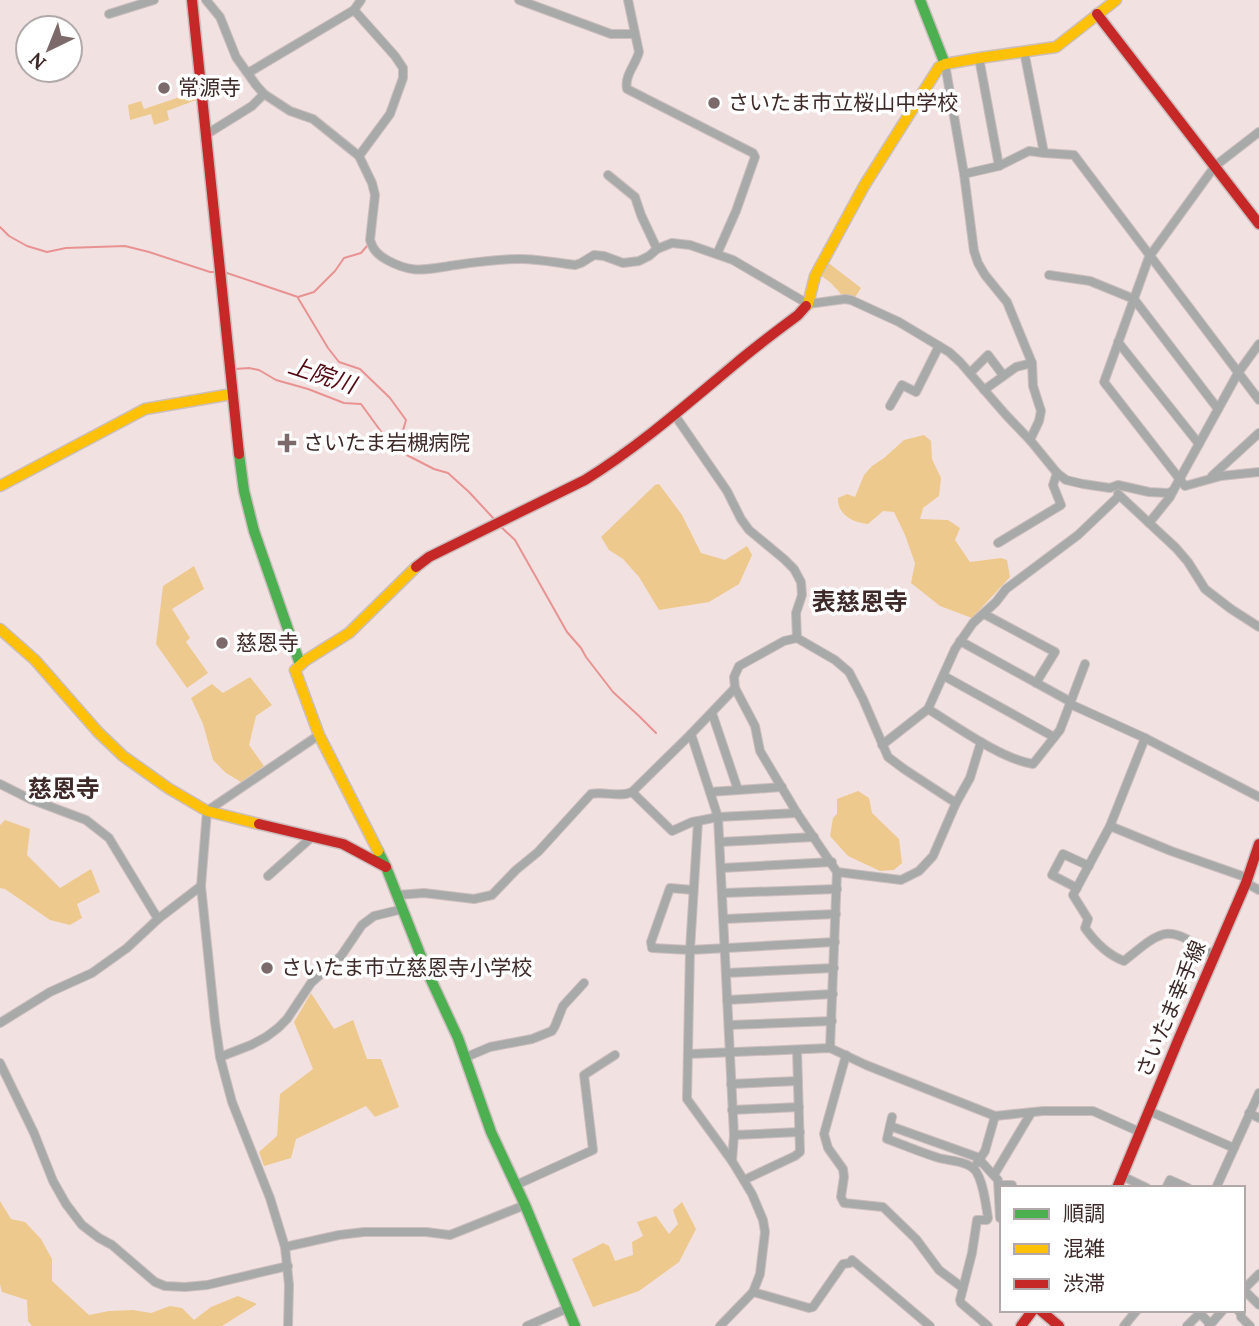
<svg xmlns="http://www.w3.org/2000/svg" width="1259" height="1326" font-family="Lora,'Noto Sans JP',serif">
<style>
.green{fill:#eec98e}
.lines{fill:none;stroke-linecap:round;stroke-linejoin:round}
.stream{stroke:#e89392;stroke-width:2}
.street-casing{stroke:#ccbebe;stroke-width:10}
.fast-casing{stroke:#ccbebe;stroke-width:13}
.slow-casing{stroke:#ccbebe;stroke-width:13}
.jam-casing{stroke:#ccbebe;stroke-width:13}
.street{stroke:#a8aaaa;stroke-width:8}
.fast{stroke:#4caf50;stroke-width:10}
.slow{stroke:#ffc107;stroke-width:10}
.jam{stroke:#c62828;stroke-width:10}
.poi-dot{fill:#7c6969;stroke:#fff;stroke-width:2.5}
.labels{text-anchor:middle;stroke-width:7;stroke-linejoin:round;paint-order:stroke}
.poi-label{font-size:21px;fill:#3c2928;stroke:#fff;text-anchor:start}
.street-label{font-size:21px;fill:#3c2928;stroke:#fff}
.water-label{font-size:23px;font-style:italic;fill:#520810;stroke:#fff}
.quarter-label{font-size:24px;font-weight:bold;fill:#3c2928;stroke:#fff}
</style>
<rect width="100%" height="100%" fill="#f2e1e1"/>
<g class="green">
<path d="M195 92 196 100 167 111 169 120 154 125 151 114 130 120 128 105 141 101 144 109Z"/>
<path d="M826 261 861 288 854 299 841 294 831 283 819 274Z"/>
<path d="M924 435 931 441 932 459 941 478 939 496 923 508 920 519 948 520 960 528 955 540 970 562 1001 558 1007 560 1010 577 972 618 940 606 911 583 915 563 905 535 894 512 883 511 868 524C854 523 837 515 838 498L847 494 855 497 864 475 872 466 884 458 904 440Z"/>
<path d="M659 484 682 515 701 553 725 560 747 546 752 555 739 584 709 602 659 610 639 577 623 559 609 550 601 537 655 485Z"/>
<path d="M194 566 204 589 172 609 190 638 186 642 208 673 187 688 156 644 163 586Z"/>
<path d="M250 677 272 705 256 716 249 745 264 766 241 782 226 773 213 760 203 724 191 698 212 684 223 693Z"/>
<path d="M858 791 869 798 872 813 899 839 902 863 894 870 880 871 848 856 830 836 833 818 837 814V799Z"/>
<path d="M5 820 30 829 27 855 60 888 91 869 100 892 77 904 82 918 70 925 50 920 5 889 0 888V825Z"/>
<path d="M311 993 334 1029 353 1020 367 1059H381L399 1107 375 1117 366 1106 296 1139 291 1158 264 1166 259 1152 277 1136 280 1094 313 1069 294 1022Z"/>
<path d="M0 1201 11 1219 25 1222 41 1239 52 1259V1281L89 1315 109 1311 133 1310 151 1313 170 1306 182 1308 194 1320 211 1307 238 1296 257 1304 222 1326H32L28 1321 27 1300 2 1292 0 1284Z"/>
<path d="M682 1202 696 1229 679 1262 639 1291 593 1307 572 1259 603 1243 609 1246 615 1261 633 1255 632 1242 643 1236 637 1222 656 1216 669 1234 678 1224 673 1210Z"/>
</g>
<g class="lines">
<g class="stream">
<path d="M0 227 9 236 27 246 47 252 66 248 125 246 149 252 210 272H215"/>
<path d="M224 272 298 297 314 292 335 271 344 258 361 253 367 246"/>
<path d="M298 298 328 348 339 362 360 369 390 398 406 420 402 434 394 447"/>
<path d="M235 369 249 368 259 370 276 380 308 389 344 403 361 404 393 448 434 469 448 473 469 492 494 519"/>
<path d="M500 526 515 540 567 632 581 648 586 657 613 692 639 716 656 733"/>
</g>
<g class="street-casing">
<g id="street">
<path d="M206 0 220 17 236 57 256 85 264 94 290 111 313 119 359 156 372 183 375 195 370 240C373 250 378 255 387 260 414 275 427 269 456 265 476 262 500 259 521 259 539 259 558 263 575 265L581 263 594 255 604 256 623 263 639 261 649 256 657 249 672 243 690 245 733 260 808 304 845 299 851 300 899 322 949 352 960 362 1006 415 1030 440 1057 473 1066 480 1083 484 1110 488 1118 485 1149 492 1168 493 1173 491 1238 373 1259 344"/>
<path d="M519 0 611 34H635"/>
<path d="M628 0 639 52C636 64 624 76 627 89L753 153 755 157 736 211 717 254"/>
<path d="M354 10 395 56 403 68V78L390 114 359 156"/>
<path d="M109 14 154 0"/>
<path d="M1024 51 1044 153 1074 155 1259 400"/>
<path d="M979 58 999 166"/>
<path d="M945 64 964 174 974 251 978 263 985 275 1007 302 1032 363 1033 386 1041 411 1039 421 1030 440"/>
<path d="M248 73 354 10 361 0"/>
<path d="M1259 132 1215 166 1149 257 1104 382 1185 486 1221 476 1259 472"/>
<path d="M207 134 252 106 264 94"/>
<path d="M964 174 999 166 1029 151 1044 153"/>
<path d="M608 175 635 197 641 215 657 249"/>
<path d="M1049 275 1090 281 1134 299 1218 409"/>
<path d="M1118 342 1199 444"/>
<path d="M970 373 988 355 1003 375"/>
<path d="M984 390 1016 367 1032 363"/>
<path d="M890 406 902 385 916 392 939 346"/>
<path d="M674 414 727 491 741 519 749 530 784 559 794 569 801 582 802 595 796 613 797 638"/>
<path d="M1212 476 1259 433"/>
<path d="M1118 494 1176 548 1188 562 1205 589 1231 609 1259 627"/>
<path d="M1149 523 1170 497 1173 491"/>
<path d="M998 543 1061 505 1053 485 1057 473"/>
<path d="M984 614 1055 652 1036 683"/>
<path d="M960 641 1071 702"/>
<path d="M944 676 1054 737"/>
<path d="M1070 704 1145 738 1259 797"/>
<path d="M928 709C956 726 1001 759 1033 764L1060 730 1085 664"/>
<path d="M712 713 738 790"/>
<path d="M691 734 718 817 734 1135 732 1161"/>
<path d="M1145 738 1110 826 1073 895 1088 919 1085 928C1095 942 1108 955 1124 961 1168 925 1167 926 1215 956"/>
<path d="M882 745 928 709 955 649 973 623 996 602 1006 589 1078 535 1119 496"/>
<path d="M0 784 30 799 86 820 109 838 158 919"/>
<path d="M632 792 672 831 692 822 698 821"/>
<path d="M710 792 782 787"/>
<path d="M1110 826 1171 851 1248 878"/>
<path d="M720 842 814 837"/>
<path d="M721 868 832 862"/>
<path d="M837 872 901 880 919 871 933 856 956 803 970 778 981 742"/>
<path d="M268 876 312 837"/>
<path d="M1246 883 1259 890"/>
<path d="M1077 888 1052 875 1063 854 1089 866"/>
<path d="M693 890 670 888 651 942 652 948 690 950 835 942"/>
<path d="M723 893 837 889"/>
<path d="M398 895 424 893 474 899 492 895 516 870 538 852 591 794C605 791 619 798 632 792L691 734 735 688"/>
<path d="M724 919 836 914"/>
<path d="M726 973 834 968"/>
<path d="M727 1000 833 994"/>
<path d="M0 1023 50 992 92 973 127 948 158 919 201 886"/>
<path d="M729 1025 832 1021"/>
<path d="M830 1048 837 872 797 813 760 751 755 726 735 688 734 677 739 666 784 641 797 638 835 660 849 672 863 699 888 757 904 769 956 803"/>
<path d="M689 1054 830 1048 866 1065 995 1116 1043 1111H1093L1140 1132"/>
<path d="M846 1055 824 1134 828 1148 843 1169 844 1177 841 1197 844 1203 883 1207 916 1239 939 1270 963 1288"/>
<path d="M220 1057 251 1045 266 1037 278 1028 287 1019 311 983 341 956 362 925 374 916 403 909"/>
<path d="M464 1058 490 1047 532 1039 552 1031 555 1026 563 1006 584 983"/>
<path d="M0 1063 34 1133 53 1181 66 1204 82 1225 99 1238 112 1245 155 1282 165 1286 185 1287 207 1285 288 1266"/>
<path d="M731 1084 798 1081"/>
<path d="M732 1110 799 1107"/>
<path d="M1149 1111 1234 1148"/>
<path d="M1249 1113 1259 1118"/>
<path d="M892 1117 887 1139C904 1145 922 1153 939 1158 950 1161 967 1161 975 1170 983 1180 986 1205 988 1218L987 1220H977L972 1253 960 1300 961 1303 988 1326"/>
<path d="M890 1126 977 1157 998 1180 1000 1218"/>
<path d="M734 1135 800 1132"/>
<path d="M977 1163 985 1151 995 1116"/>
<path d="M994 1175 1031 1113"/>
<path d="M1122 1176 1147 1188"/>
<path d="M744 1180 795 1156 800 1152 797 1051"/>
<path d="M516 1185 593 1150 584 1075 615 1055"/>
<path d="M999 1185H1012V1188"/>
<path d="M1166 1188 1170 1180 1188 1188"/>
<path d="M1216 1188 1259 1093"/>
<path d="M285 1247 339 1235 364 1232H426L450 1235 525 1205"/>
<path d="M1243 1289 1259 1305"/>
<path d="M1243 1290 1259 1274"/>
<path d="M753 1292 809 1308 813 1307 843 1264 850 1263 852 1260 930 1326"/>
<path d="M1197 1310 1210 1324"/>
<path d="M1238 1310 1241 1314V1317L1250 1326"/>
<path d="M288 1326 289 1285 285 1247 270 1198 232 1102 220 1057 215 1022 201 886 207 811 319 735"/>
<path d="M527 1326 568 1308"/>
<path d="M720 1326 753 1292 760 1274 765 1232 763 1220 752 1194 732 1161 687 1099 690 950 698 821 718 817 797 813"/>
<path d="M1124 1326 1137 1310"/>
<path d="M1187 1326 1200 1313"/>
<path d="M1209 1326 1223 1310"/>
</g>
</g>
<g class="fast-casing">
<g id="fast">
<path d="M920 0 945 64"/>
<path d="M239 454 244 491 254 531 300 664"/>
<path d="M378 851 386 867 426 969 458 1038 491 1132 525 1205 575 1326"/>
</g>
</g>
<g class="slow-casing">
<g id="slow">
<path d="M806 306 808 304 815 276 864 186 939 67 945 64 979 58 1056 47 1116 0"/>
<path d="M0 486 145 409 232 394"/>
<path d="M0 629 35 660 98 732 123 756 168 788 207 811 259 824"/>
<path d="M378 851 319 735 295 670 306 660 349 633 416 567"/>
</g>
</g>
<g class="jam-casing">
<g id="jam">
<path d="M192 0 239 454"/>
<path d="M1097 14 1259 224"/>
<path d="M416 567 429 557 585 480C638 447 686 405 734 365 755 347 777 331 798 315L806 306"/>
<path d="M259 824 343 844 386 867"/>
<path d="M1117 1188 1179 1038 1246 883 1259 844"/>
<path d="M1040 1310 1059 1326"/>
<path d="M1021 1326 1033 1310"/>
</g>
</g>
<use href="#street" class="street"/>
<use href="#fast" class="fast"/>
<use href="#slow" class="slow"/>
<use href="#jam" class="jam"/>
</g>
<g class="poi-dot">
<circle cx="164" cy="88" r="7"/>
<circle cx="714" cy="103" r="7"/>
<path d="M283.5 432.5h7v7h7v7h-7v7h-7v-7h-7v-7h7z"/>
<circle cx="222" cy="643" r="7"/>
<circle cx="267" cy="968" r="7"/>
</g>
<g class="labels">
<g class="poi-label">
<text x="178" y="95">常源寺</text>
<text x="728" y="110">さいたま市立桜山中学校</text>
<text x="303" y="450">さいたま岩槻病院</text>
<text x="236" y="650">慈恩寺</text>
<text x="281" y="975">さいたま市立慈恩寺小学校</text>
</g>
<g class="street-label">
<text transform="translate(1171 1009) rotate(-67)" y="7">さいたま幸手線</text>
</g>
<g class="water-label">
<text transform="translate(322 375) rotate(18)" y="8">上院川</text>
</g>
<g class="quarter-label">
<text x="860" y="610">表慈恩寺</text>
<text x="64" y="797">慈恩寺</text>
</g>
</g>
<rect x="1000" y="1186" width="245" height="126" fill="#ffffff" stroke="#b1a9a9" stroke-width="2"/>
<rect x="1014" y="1209" width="35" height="10" fill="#4caf50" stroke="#b1a9a9" stroke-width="2"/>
<text x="1063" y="1221" font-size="21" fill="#3c2928">順調</text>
<rect x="1014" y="1244" width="35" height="10" fill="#ffc107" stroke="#b1a9a9" stroke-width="2"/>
<text x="1063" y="1256" font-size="21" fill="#3c2928">混雑</text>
<rect x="1014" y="1279" width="35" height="10" fill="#c62828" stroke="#b1a9a9" stroke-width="2"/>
<text x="1063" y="1291" font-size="21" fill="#3c2928">渋滞</text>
<g transform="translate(49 49) rotate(223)"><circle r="33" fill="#ffffff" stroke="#b1a9a9" stroke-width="2"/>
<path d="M0-5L12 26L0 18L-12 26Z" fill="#7c6969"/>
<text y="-10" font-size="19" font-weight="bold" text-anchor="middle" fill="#3c2928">N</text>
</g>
</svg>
